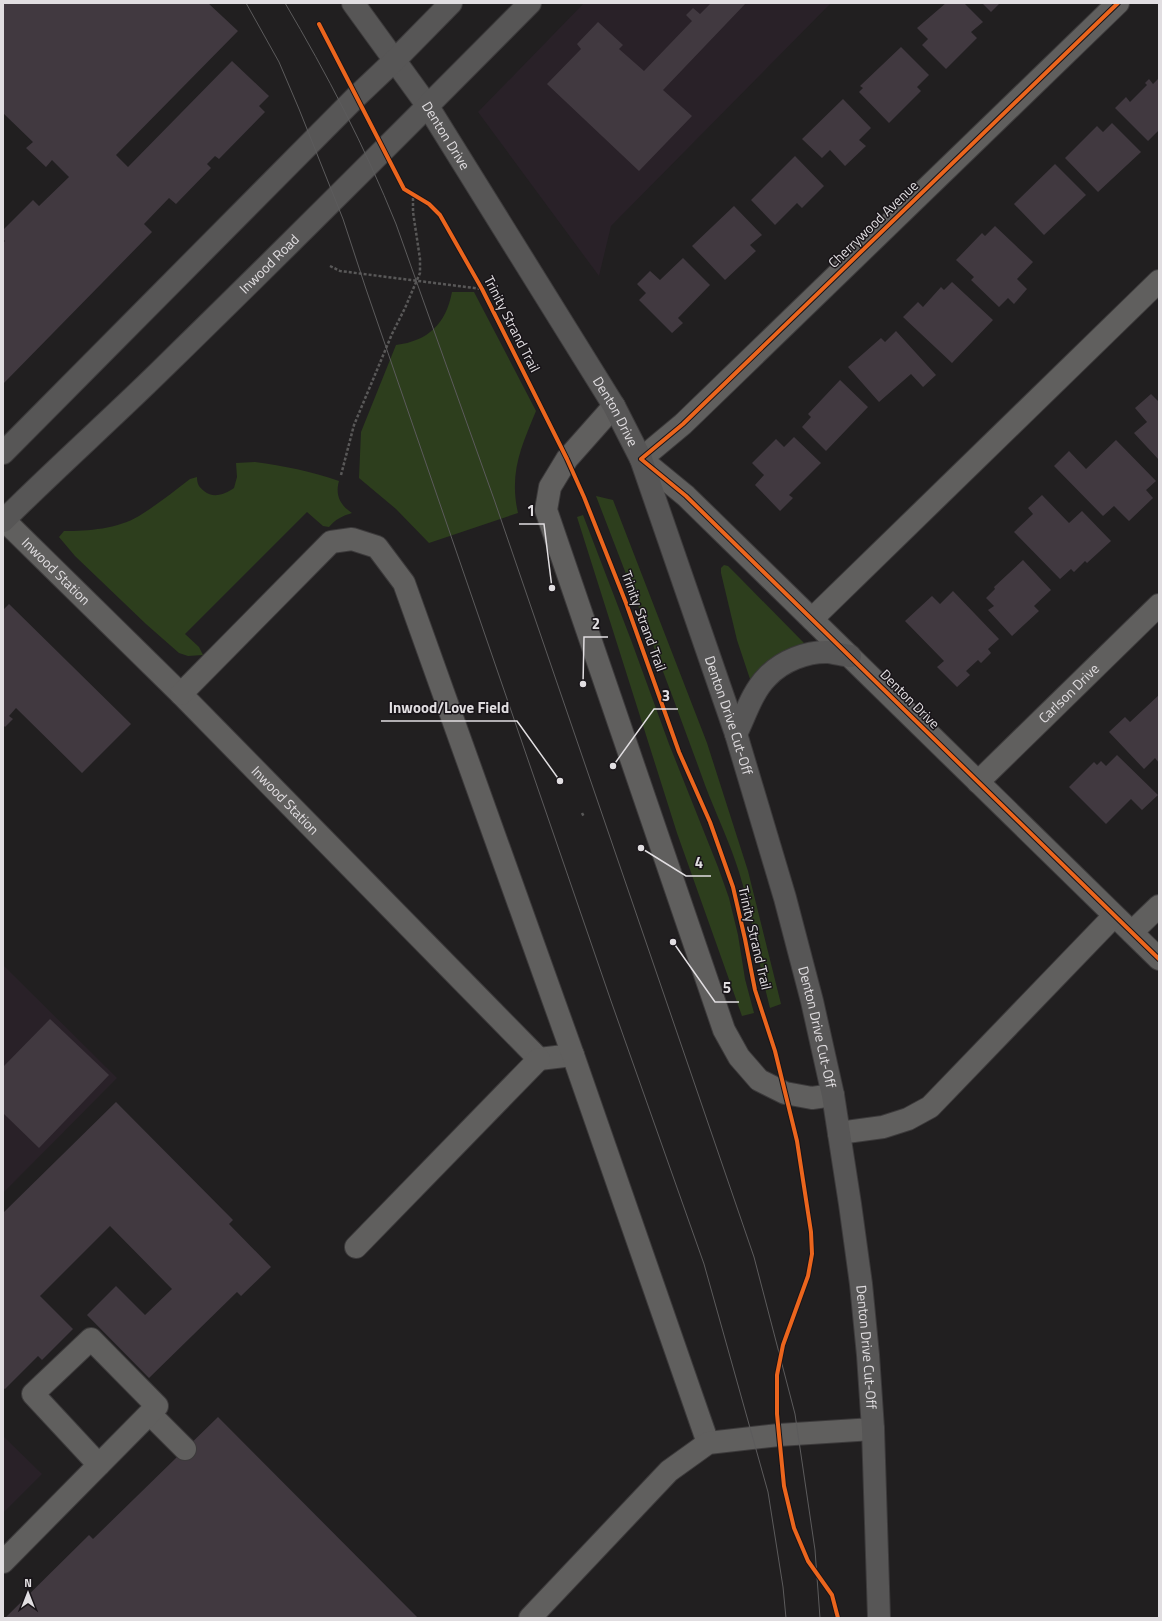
<svg xmlns="http://www.w3.org/2000/svg" width="1162" height="1621" font-family="'Titillium Web',sans-serif">
<style>
.built{fill:#292128}
.green{fill:#2d3e1d}
.building{fill:#413940}
.lines{fill:none;stroke-linecap:round;stroke-linejoin:round}
.minor-casing{stroke:#3c3a3b;stroke-width:24}
.major-casing{stroke:#3c3a3b;stroke-width:24}
.path{stroke:#595858;stroke-width:2.5;stroke-dasharray:3 2;stroke-linecap:butt}
.minor{stroke:#605f5e;stroke-width:22}
.major{stroke:#575656;stroke-width:22}
.tram{stroke:#5c5b5c;stroke-width:1}
.cycleway-casing{stroke:#181418;stroke-width:6}
.cycleway{stroke:#eb651d;stroke-width:4}
.labels{text-anchor:middle;stroke-width:3;stroke-linejoin:round;paint-order:stroke}
.street-label{font-size:14px;fill:#e1dee1;stroke:#181418}
.leader{fill:none;stroke:#e1dee1;stroke-width:1.5}
.callout-dot{fill:#e1dee1;stroke:#181418;stroke-width:1.5}
.callout-label{font-size:15px;text-anchor:middle;font-weight:bold;fill:#e1dee1;stroke:#181418;stroke-width:3;stroke-linejoin:round;paint-order:stroke}
</style>
<rect width="100%" height="100%" fill="#211f20"/>
<g class="built">
<path d="M584 3H831L611 226 599 276 478 112Z"/>
<path d="M3 965 117 1078 3 1193Z"/>
<path d="M3 1436 42 1474 3 1513Z"/>
</g>
<g class="green">
<path d="M452 292H474L536 411C521 447 509 473 518 513L429 543 396 509 359 478 361 432 396 345C428 341 446 324 452 292Z"/>
<path d="M255 462C284 466 311 471 339 481 335 495 340 505 352 513 342 516 336 519 329 527L323 526 307 512 185 634 199 647 203 655 188 656 179 653 146 624 75 556 59 537 64 531C89 531 117 529 139 516 157 505 173 492 190 479L197 477C197 484 199 487 204 491 214 499 225 494 234 488L237 477 236 463Z"/>
<path d="M596 496 613 500 707 743 748 871 781 1004 770 1008C758 963 753 917 739 872 730 843 716 814 705 785 670 688 633 592 596 496Z"/>
<path d="M583 515 631 640 669 744 718 867 729 898 738 935 745 979 754 1013 742 1016 677 833 577 517Z"/>
<path d="M724 565 728 566 739 577 805 644 753 680 750 679 737 640 721 573V568Z"/>
</g>
<g class="building">
<path d="M3 3H208L238 31 116 155 128 167 232 61 269 96 259 106 265 112 219 159 215 156 207 164 211 168 176 204 169 198 144 224 152 232 3 384V243L5 241 3 239V230L33 200 39 206 69 177 52 160 46 167 26 148 33 142 3 113Z"/>
<path d="M711 3H746L663 90 692 116 639 171 547 84 581 49 577 44 598 22 623 45 619 49 644 71 692 21 686 15 693 8 700 14Z"/>
<path d="M946 3H964L983 22 971 32 977 38 946 69 922 45 928 39 917 28Z"/>
<path d="M982 3H1000L991 12Z"/>
<path d="M901 47 929 75 917 87 921 91 889 123 859 92 863 88 860 86Z"/>
<path d="M1159 78V130L1148 141 1115 108 1126 97 1130 102 1147 85 1145 83 1149 79 1153 84Z"/>
<path d="M843 99 871 128 859 140 866 146 845 166 830 150 822 158 802 139Z"/>
<path d="M1112 123 1141 152 1098 192 1065 158 1097 126 1103 132Z"/>
<path d="M795 156 824 186 802 208 797 203 775 225 751 200Z"/>
<path d="M1055 164 1086 195 1044 235 1014 204Z"/>
<path d="M734 206 762 235 750 245 756 251 725 280 692 246Z"/>
<path d="M995 226 1033 262 1017 279 1027 289 1014 304 1008 298 999 307 971 280 974 277 956 260 982 233 985 236Z"/>
<path d="M683 258 710 285 678 318 683 323 672 333 639 300 646 293 637 284 650 271 660 280Z"/>
<path d="M952 282 993 320 952 363 903 317 918 302 923 307 941 287 944 290Z"/>
<path d="M896 331 936 375 923 387 911 374 879 402 848 367 881 338 885 342Z"/>
<path d="M840 380 868 407 826 451 802 427 811 417 808 414Z"/>
<path d="M1151 394 1159 402V460L1134 433 1147 422 1135 408Z"/>
<path d="M794 437 821 463 789 495 793 498 780 511 755 485 764 475 752 463 776 439 784 447Z"/>
<path d="M1116 440 1156 481 1146 490 1153 498 1129 521 1114 506 1103 516 1054 466 1069 451 1086 469Z"/>
<path d="M1042 495 1069 523 1082 511 1111 541 1087 563 1085 561 1074 572 1071 569 1060 579 1014 532 1033 514 1028 508Z"/>
<path d="M1023 560 1051 590 1034 606 1039 611 1012 636 988 610 994 606 986 598 995 589 994 587Z"/>
<path d="M953 591 999 639 988 649 991 653 981 663 978 660 966 671 970 675 957 687 937 667 944 661 905 621 932 596 940 604Z"/>
<path d="M9 604 131 724 82 773 16 708 9 716 13 719 5 727 3 725V610Z"/>
<path d="M1159 695V763L1155 758 1144 769 1109 732 1125 717 1130 722Z"/>
<path d="M1117 755 1158 795 1142 810 1131 799 1106 824 1069 787 1094 762 1097 765 1101 761 1106 766Z"/>
<path d="M50 1019 109 1075 39 1148 3 1113V1067Z"/>
<path d="M116 1102 233 1220 229 1224 271 1267 241 1296 237 1292 149 1378 87 1315 116 1286 145 1315 172 1289 110 1226 40 1296 73 1329 42 1360 38 1356 5 1389 3 1388V1213Z"/>
<path d="M218 1417 418 1618H5L89 1535 93 1539Z"/>
</g>
<g class="lines">
<g class="minor-casing">
<g id="minor">
<path d="M1118 3 683 424 641 459 686 496 1159 959"/>
<path d="M614 406 567 459 550 487 546 510 724 1030 739 1057 759 1080 785 1093 812 1098 833 1095"/>
<path id="s1" d="M4 520 181 694 539 1059 573 1055"/>
<path d="M812 619 1159 281"/>
<path d="M181 694 331 542 352 539 377 547 404 583 573 1055 708 1443"/>
<path id="s2" d="M978 782 1159 605"/>
<path d="M1132 932 1159 906"/>
<path d="M839 1133 883 1127 908 1119 930 1107 1114 916"/>
<path d="M356 1247 539 1059"/>
<path d="M150 1414 185 1449"/>
<path d="M3 1562 157 1406 91 1339 33 1394 99 1465"/>
<path d="M530 1618 669 1471 708 1443 779 1435 873 1429"/>
</g>
</g>
<g class="major-casing">
<g id="major">
<path id="s3" d="M353 3 427 105 614 406 641 459 736 734 785 898 812 1001 833 1095 850 1204 861 1284 868 1355 873 1429 879 1618"/>
<path d="M3 453 357 96 395 60 451 3"/>
<path id="s4" d="M3 521C54 470 108 422 159 372 284 250 407 127 530 3"/>
<path d="M736 734C745 716 752 692 767 677 782 661 807 651 829 652 836 653 843 655 850 656"/>
</g>
</g>
<g class="path">
<path d="M330 266 340 271 482 289"/>
<path d="M341 475 354 425 392 334 405 308 420 273V259L413 212V194"/>
<path d="M582 813 584 817"/>
</g>
<use href="#minor" class="minor"/>
<use href="#major" class="major"/>
<g class="tram">
<path d="M246 3 279 62 299 109 343 219 366 289 611 1001 704 1264 768 1492 783 1587 786 1618"/>
<path d="M285 3C327 74 365 147 396 224L495 502 754 1257 795 1414 815 1550 820 1618"/>
</g>
<g class="cycleway-casing">
<g id="cycleway">
<path d="M1118 3 683 424 641 459 686 496 1159 959"/>
<path d="M319 24 404 189 429 204 440 215 482 289 567 459 584 497 626 603 679 752 710 822 733 887 745 939 755 990 775 1051 797 1141 811 1232 812 1254 808 1276 783 1345 777 1375V1414L784 1486 794 1528 808 1561 832 1595 838 1618"/>
</g>
</g>
<use href="#cycleway" class="cycleway"/>
</g>
<g class="labels">
<g class="street-label">
<text dy="5" stroke="none"><textPath href="#s3" startOffset="162">Denton Drive</textPath></text>
<text transform="translate(873 224) rotate(-44)" y="5">Cherrywood Avenue</text>
<text dy="5" stroke="none"><textPath href="#s4" startOffset="370">Inwood Road</textPath></text>
<text transform="translate(512 324) rotate(63)" y="5">Trinity Strand Trail</text>
<text dy="5" stroke="none"><textPath href="#s3" startOffset="486">Denton Drive</textPath></text>
<text dy="5" stroke="none"><textPath href="#s1" startOffset="73">Inwood Station</textPath></text>
<text transform="translate(644 621) rotate(70)" y="5">Trinity Strand Trail</text>
<text dy="5" stroke="none"><textPath href="#s2" startOffset="127">Carlson Drive</textPath></text>
<text transform="translate(910 699) rotate(45)" y="5">Denton Drive</text>
<text dy="5" stroke="none"><textPath href="#s3" startOffset="811">Denton Drive Cut-Off</textPath></text>
<text dy="5" stroke="none"><textPath href="#s1" startOffset="397">Inwood Station</textPath></text>
<text transform="translate(755 938) rotate(77)" y="5">Trinity Strand Trail</text>
<text dy="5" stroke="none"><textPath href="#s3" startOffset="1135">Denton Drive Cut-Off</textPath></text>
<text dy="5" stroke="none"><textPath href="#s3" startOffset="1459">Denton Drive Cut-Off</textPath></text>
</g>
</g>
<path class="leader" d="M552 588L544 524H519M583 684L584 637H608M613 766L654 709H678M560 781L517 721H381M641 848L686 876H711M673 942L715 1002H739"/>
<g class="callout-dot">
<circle cx="552" cy="588" r="4"/>
<circle cx="583" cy="684" r="4"/>
<circle cx="613" cy="766" r="4"/>
<circle cx="560" cy="781" r="4"/>
<circle cx="641" cy="848" r="4"/>
<circle cx="673" cy="942" r="4"/>
</g>
<g class="callout-label">
<text x="531" y="516">1</text>
<text x="596" y="629">2</text>
<text x="666" y="701">3</text>
<text x="449" y="713">Inwood/Love Field</text>
<text x="699" y="868">4</text>
<text x="727" y="993">5</text>
</g>
<rect width="1162" height="1621" fill="none" stroke="#e1dee1" stroke-width="8"/>
<g transform="translate(28 1593)" stroke="#181418" stroke-width="3" paint-order="stroke">
<path d="M0-3L7 15L0 10L-7 15Z" fill="#e1dee1"/>
<text y="-6" font-size="11" font-weight="bold" text-anchor="middle" fill="#e1dee1">N</text>
</g>
</svg>
